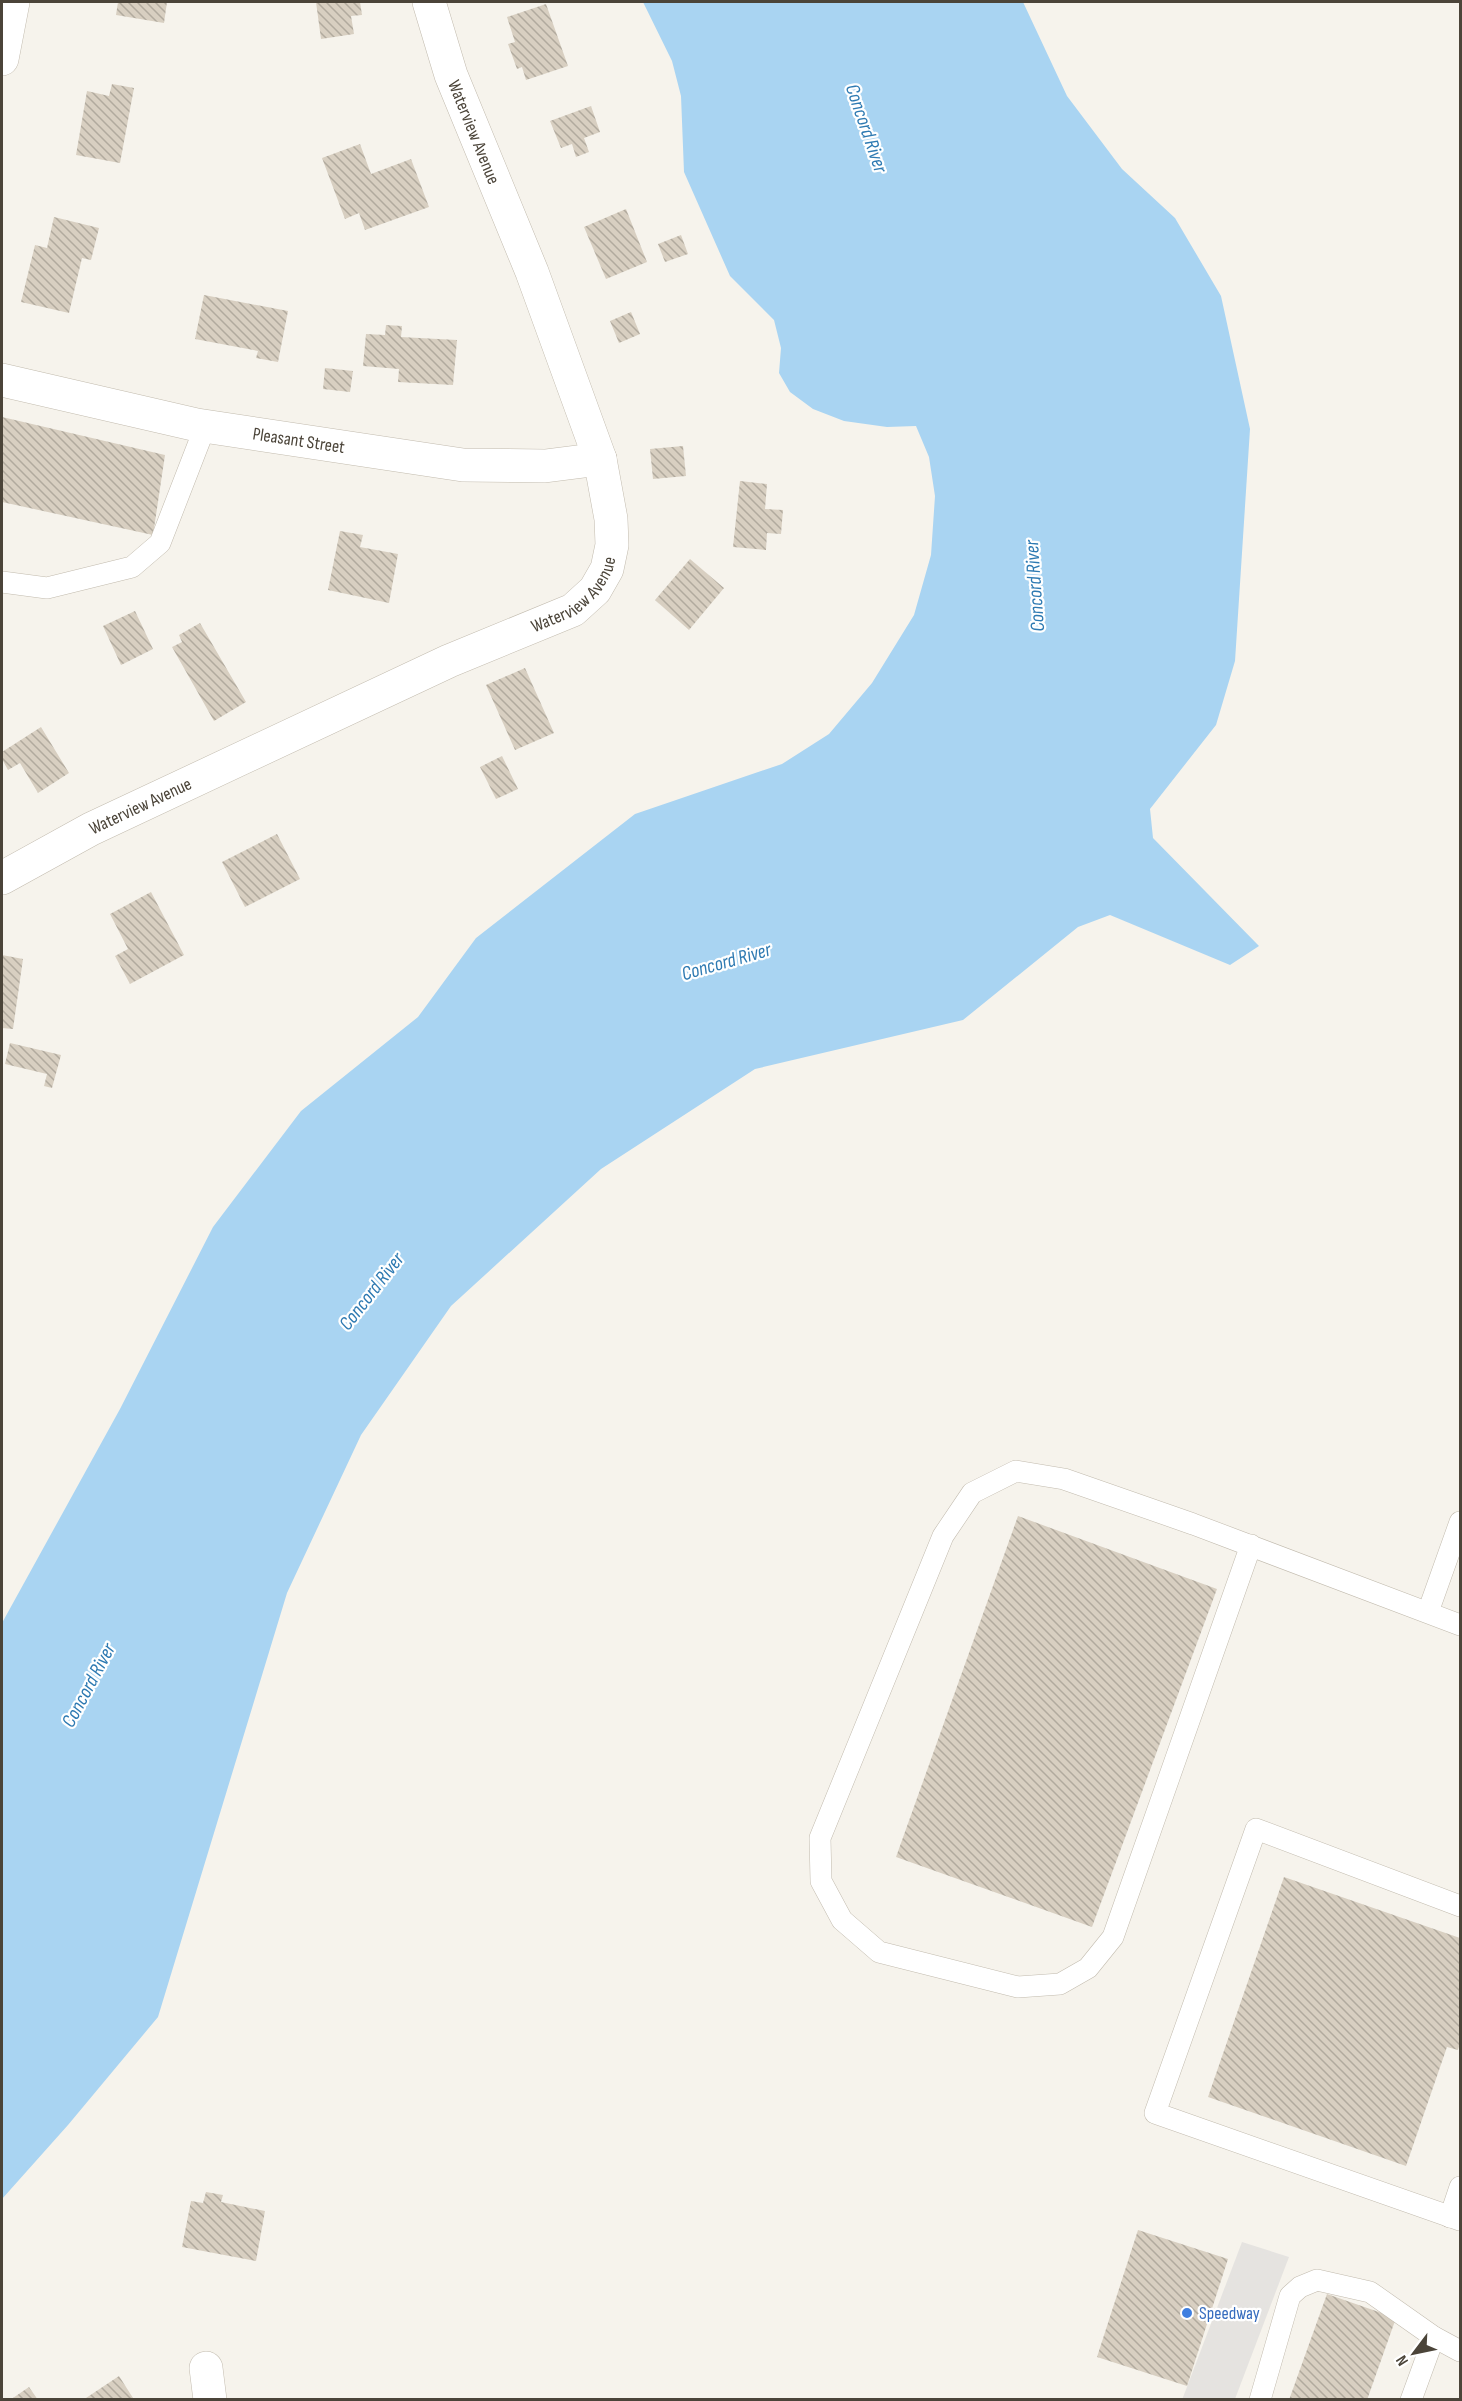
<svg xmlns="http://www.w3.org/2000/svg" width="1462" height="2401" font-family="'Sofia Sans Condensed',sans-serif">
<style>
.parking{fill:#e5e3e0}
.water{fill:#a9d4f2}
.building{fill:url(#building-back-hatch)}
.lines{fill:none;stroke-linecap:round;stroke-linejoin:round}
.service-casing{stroke:#c2bbae;stroke-width:22}
.minor-casing{stroke:#c2bbae;stroke-width:34}
.tertiary-casing{stroke:#c2bbae;stroke-width:34}
.service{stroke:#fff;stroke-width:21}
.minor{stroke:#fff;stroke-width:33}
.tertiary{stroke:#fff;stroke-width:33}
.shop-dot{fill:#3f7fe0;stroke:#fff;stroke-width:2}
.labels{text-anchor:middle;stroke-width:4.5;stroke-linejoin:round;paint-order:stroke}
.street-label{font-size:18px;fill:#4b4439;stroke:#fff}
.shop-label{font-size:18px;fill:#366cbe;stroke:#fff;text-anchor:start}
.water-label{font-size:20px;font-style:italic;fill:#2e7ab2;stroke:#fff}
</style>
<defs>
<pattern id="building-back-hatch" width="6" height="6" patternUnits="userSpaceOnUse" patternTransform="scale(1.5)"><rect width="6" height="6" fill="#d8cfc1"/><path d="M-1 5l2 2M0 0l6 6M5-1l2 2" fill="none" stroke="#b1aa9e"/></pattern>
</defs>
<rect width="100%" height="100%" fill="#f6f3ec"/>
<path class="parking" d="M1242 2242 1289 2257 1235 2399 1182 2400Z"/>
<path class="water" d="M643 2H1023L1067 96 1122 169 1175 218 1221 296 1250 429 1235 661 1216 725 1150 809 1153 838 1259 946 1230 965 1110 915 1078 927 963 1020 755 1069 601 1169 451 1306 361 1435 287 1593 158 2017 68 2125 2 2199V1623L120 1409 213 1227 301 1111 418 1017 476 938 635 814 782 764 829 734 872 683 914 615 931 555 935 496 929 457 916 426 887 427 844 421 813 409 790 392 779 373 781 348 774 320 730 276 684 172 681 96 672 61Z"/>
<g class="building">
<path d="M118 2H167L164 23 116 15Z"/>
<path d="M316 2H360L362 15 351 16 354 34 321 39Z"/>
<path d="M546 4 568 66 526 80 522 67 517 69 508 44 515 42 507 17Z"/>
<path d="M112 84 134 88 120 163 76 155 87 91 109 96Z"/>
<path d="M591 106 600 132 584 138 589 152 576 157 572 144 561 148 550 121Z"/>
<path d="M360 144 371 174 411 159 429 207 365 230 359 213 345 219 322 158Z"/>
<path d="M626 209 647 262 606 279 584 227Z"/>
<path d="M54 217 99 228 91 260 82 258 69 313 21 302 35 245 47 248Z"/>
<path d="M681 235 688 254 665 262 658 244Z"/>
<path d="M204 295 288 311 278 362 256 358 258 351 195 339Z"/>
<path d="M631 312 640 334 619 343 610 321Z"/>
<path d="M386 325 402 326 401 337 457 340 453 385 398 382 399 369 363 366 366 334 385 335Z"/>
<path d="M325 368 353 371 350 392 323 389Z"/>
<path d="M2 417 165 455 153 535 2 502Z"/>
<path d="M683 446 686 476 653 479 650 449Z"/>
<path d="M740 481 767 484 765 509 783 510 781 534 767 533 766 550 733 547Z"/>
<path d="M340 531 363 535 360 547 398 554 389 603 328 590Z"/>
<path d="M690 559 724 588 689 630 655 600Z"/>
<path d="M135 611 153 649 121 665 103 626Z"/>
<path d="M200 623 246 702 214 721 172 647 182 642 179 635Z"/>
<path d="M525 668 554 733 515 750 486 685Z"/>
<path d="M41 727 69 773 38 793 20 763 8 770 2 759V752Z"/>
<path d="M502 756 518 789 496 799 480 767Z"/>
<path d="M277 834 300 879 245 907 222 862Z"/>
<path d="M151 892 184 955 130 984 115 956 128 949 110 914Z"/>
<path d="M2 955 23 959 13 1029 2 1028Z"/>
<path d="M10 1043 61 1055 52 1088 44 1086 47 1074 5 1064Z"/>
<path d="M1018 1516 1217 1589 1092 1927 896 1857Z"/>
<path d="M1284 1877 1460 1938V2043L1458 2050 1447 2047 1406 2166 1208 2097Z"/>
<path d="M206 2192 223 2195 221 2202 265 2211 256 2261 182 2247 191 2201 203 2203Z"/>
<path d="M1138 2230 1228 2259 1187 2386 1097 2357Z"/>
<path d="M1327 2294 1396 2318 1367 2400H1289Z"/>
<path d="M119 2376 133 2398 130 2400H83Z"/>
<path d="M29 2387 38 2400H10Z"/>
</g>
<g class="lines">
<g class="service-casing">
<g id="service">
<path d="M2 582 47 588 132 567 160 543 205 427"/>
<path d="M1251 1545 1113 1937 1088 1968 1060 1984 1018 1987 879 1952 842 1920 821 1881 820 1838 943 1536 972 1493 1016 1471 1064 1479 1193 1524 1460 1625"/>
<path d="M1428 1612 1460 1522"/>
<path d="M1460 1906 1256 1829 1155 2113 1460 2220"/>
<path d="M1450 2217 1460 2187"/>
<path d="M1260 2400 1290 2296 1300 2287 1317 2280 1370 2292 1434 2337 1460 2351"/>
<path d="M1411 2400 1434 2337"/>
</g>
</g>
<g class="minor-casing">
<g id="minor">
<path id="s1" d="M2 380 197 425 463 465 545 466 600 459"/>
<path id="s2" d="M2 878 91 829 449 661 573 610 595 590 607 569 612 545 611 519 600 459 532 272 451 75 429 2"/>
<path d="M206 2368 210 2400"/>
</g>
</g>
<g class="tertiary-casing">
<path id="tertiary" d="M2 59 13 2"/>
</g>
<use href="#service" class="service"/>
<use href="#minor" class="minor"/>
<use href="#tertiary" class="tertiary"/>
</g>
<circle class="shop-dot" cx="1187" cy="2313" r="6"/>
<g class="labels">
<g class="street-label">
<text transform="translate(474 132) rotate(68)" y="6">Waterview Avenue</text>
<text dy="6" stroke="none"><textPath href="#s1" startOffset="303">Pleasant Street</textPath></text>
<text dy="6" stroke="none"><textPath href="#s2" startOffset="642">Waterview Avenue</textPath></text>
<text dy="6" stroke="none"><textPath href="#s2" startOffset="156">Waterview Avenue</textPath></text>
</g>
<g class="shop-label">
<text x="1199" y="2319">Speedway</text>
</g>
<g class="water-label">
<text transform="translate(867 128) rotate(71)" y="7">Concord River</text>
<text transform="translate(1034 586) rotate(-94)" y="7">Concord River</text>
<text transform="translate(726 961) rotate(-16)" y="7">Concord River</text>
<text transform="translate(371 1291) rotate(-52)" y="7">Concord River</text>
<text transform="translate(88 1685) rotate(-62)" y="7">Concord River</text>
</g>
</g>
<rect width="1462" height="2401" fill="none" stroke="#4b4439" stroke-width="6"/>
<g transform="translate(1414 2353) rotate(238)" stroke="#ffffff" stroke-width="4.5" paint-order="stroke">
<path d="M0-4.5L10 22L0 15L-10 22Z" fill="#4b4439"/>
<text y="-9" font-size="16" font-weight="bold" text-anchor="middle" fill="#4b4439">N</text>
</g>
</svg>
